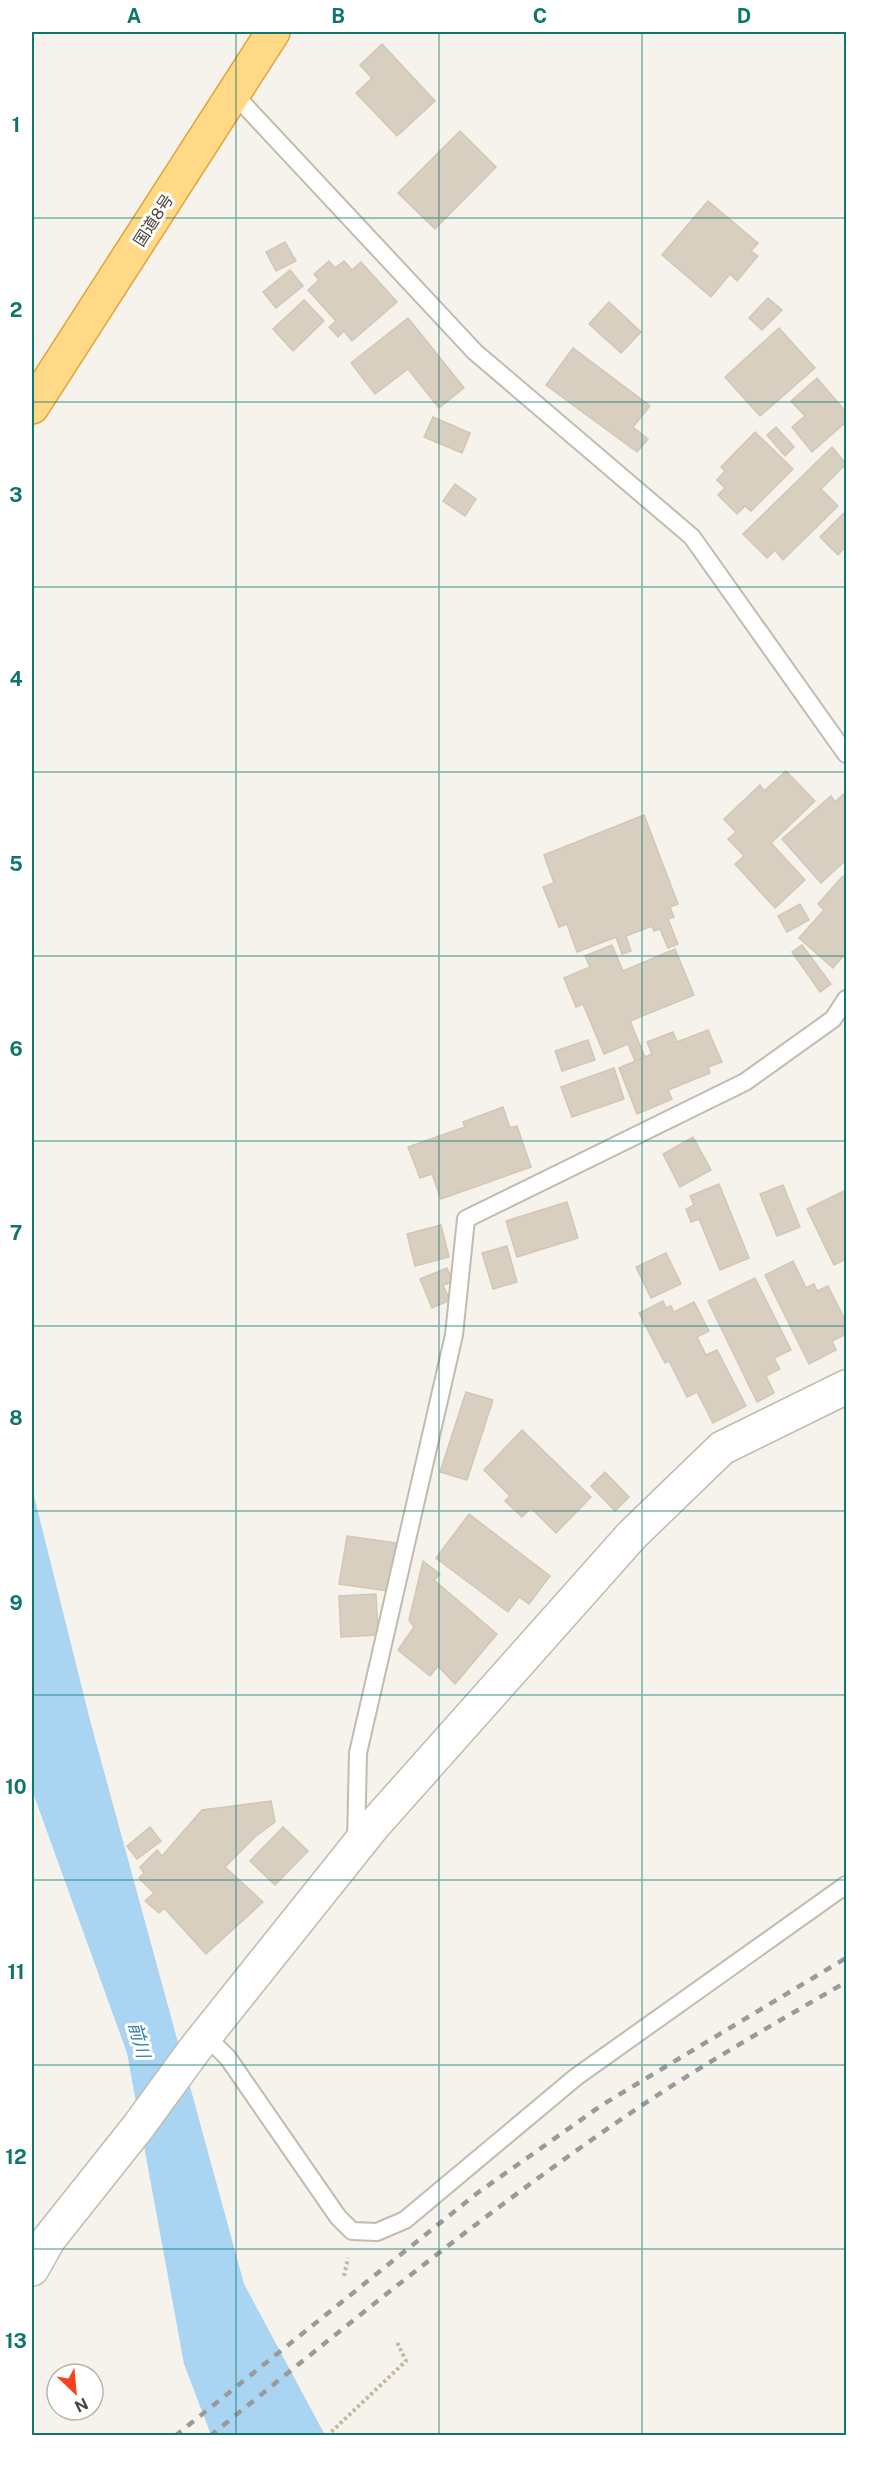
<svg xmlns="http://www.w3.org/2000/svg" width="878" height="2467" font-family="'Public Sans','Noto Sans JP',sans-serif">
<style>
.water{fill:#a9d4f2}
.building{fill:#d8cfc1;stroke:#d3c7b4;stroke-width:1.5}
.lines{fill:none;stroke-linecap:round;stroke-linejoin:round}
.service-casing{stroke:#c2bbae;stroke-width:20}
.tertiary-casing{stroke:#c2bbae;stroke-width:36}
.trunk-casing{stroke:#e0a43c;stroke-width:36}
.path{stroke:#c4b79f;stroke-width:4;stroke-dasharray:3 3;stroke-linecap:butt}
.service{stroke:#fff;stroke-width:16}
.tertiary{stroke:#fff;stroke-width:33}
.trunk{stroke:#ffd985;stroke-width:33}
.rail{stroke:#9a9a9a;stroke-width:4.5;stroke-dasharray:8 8;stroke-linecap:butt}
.grid{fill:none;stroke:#0f766e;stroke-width:1.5;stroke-opacity:0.55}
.labels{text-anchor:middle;stroke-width:6;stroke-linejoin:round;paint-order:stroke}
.street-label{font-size:16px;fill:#4b4439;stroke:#fff}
.water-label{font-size:18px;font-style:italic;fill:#2e7ab2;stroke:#fff}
.neatline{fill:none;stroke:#0f766e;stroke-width:2}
.grid-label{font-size:20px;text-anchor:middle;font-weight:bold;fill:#0f766e}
</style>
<rect width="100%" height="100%" fill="#f6f3ec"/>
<path class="water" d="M32 1488 91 1724 244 2284 325 2435H211L184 2364 127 2053 32 1790Z"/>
<g class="building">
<path d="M382 44 435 101 397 136 356 93 372 78 360 65Z"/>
<path d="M460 131 496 167 435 229 398 193Z"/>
<path d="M708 201 758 243 751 251 758 256 737 281 730 274 711 297 662 255Z"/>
<path d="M285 242 296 261 276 271 266 252Z"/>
<path d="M329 261 335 268 344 261 352 270 361 262 397 302 352 341 344 331 338 337 329 327 336 321 308 290 319 280 314 274Z"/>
<path d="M290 270 303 286 276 308 263 292Z"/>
<path d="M768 298 782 310 762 330 749 318Z"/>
<path d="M304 300 324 321 293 351 273 329Z"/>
<path d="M609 302 641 332 621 353 589 324Z"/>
<path d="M408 318 464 388 439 408 408 369 375 394 351 363Z"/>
<path d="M779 328 815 368 760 416 725 377Z"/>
<path d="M573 348 650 406 633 427 648 439 637 452 546 385Z"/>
<path d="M817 378 846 412V422L812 452 792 427 805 416 791 401Z"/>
<path d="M433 417 470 433 462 453 424 437Z"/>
<path d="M776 427 794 447 785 456 767 435Z"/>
<path d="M755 432 793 469 751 511 745 506 737 514 718 495 725 488 717 480 725 471 721 467Z"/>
<path d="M832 447 846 464 821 489 838 506 783 560 775 550 767 558 743 534Z"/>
<path d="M455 484 476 499 465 516 443 501Z"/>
<path d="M846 511V546L838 555 820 537Z"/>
<path d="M786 771 815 801 771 843 805 880 775 908 735 864 744 856 728 839 736 832 724 819 760 785 764 791Z"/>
<path d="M846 792V860L821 883 782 839 831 796 835 802Z"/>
<path d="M644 815 678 904 670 907 674 917 668 919 678 944 668 948 660 929 654 931 652 926 626 936 631 951 622 954 616 937 577 952 567 924 559 927 543 887 554 883 544 855Z"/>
<path d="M843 876 846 879V953L833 968 799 938 824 910 818 904Z"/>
<path d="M800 904 809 920 787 932 778 916Z"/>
<path d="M612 945 623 971 675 949 694 995 630 1021 645 1057 635 1061 628 1044 604 1054 583 1004 576 1007 564 978 590 967 585 956Z"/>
<path d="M802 945 831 984 820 992 792 952Z"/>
<path d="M708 1030 722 1062 708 1067 710 1073 668 1090 672 1099 637 1114 619 1068 652 1054 647 1042 673 1032 677 1042Z"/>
<path d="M588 1040 595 1060 562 1071 555 1051Z"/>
<path d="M614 1068 624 1099 572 1117 561 1087Z"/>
<path d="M503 1107 510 1128 517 1126 531 1167 441 1199 432 1174 420 1178 408 1147 465 1127 463 1122Z"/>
<path d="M693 1137 711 1170 680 1187 663 1154Z"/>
<path d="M719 1184 749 1258 720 1270 699 1219 691 1222 686 1209 694 1205 690 1196Z"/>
<path d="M783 1185 800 1227 777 1236 760 1194Z"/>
<path d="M846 1190V1259L834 1265 807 1209Z"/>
<path d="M567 1202 578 1238 517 1257 506 1221Z"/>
<path d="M441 1225 449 1257 415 1266 407 1234Z"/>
<path d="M507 1246 517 1282 493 1289 482 1253Z"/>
<path d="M666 1253 681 1284 651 1298 636 1267Z"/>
<path d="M793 1261 806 1288 814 1284 817 1291 828 1286 846 1322V1334L832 1341 836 1350 809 1364 765 1275Z"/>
<path d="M447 1268 453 1282 443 1285 450 1300 432 1308 420 1279Z"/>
<path d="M755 1278 791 1350 774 1358 780 1369 766 1376 774 1393 757 1402 708 1301Z"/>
<path d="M663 1301 666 1308 671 1306 674 1312 694 1302 709 1331 697 1337 706 1355 717 1350 746 1406 713 1423 697 1392 687 1397 669 1361 665 1363 639 1313Z"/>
<path d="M466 1392 493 1400 467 1480 440 1472Z"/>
<path d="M522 1430 591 1497 556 1533 531 1508 522 1517 505 1501 510 1496 484 1470Z"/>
<path d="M605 1472 629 1497 615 1511 591 1486Z"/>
<path d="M469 1514 550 1576 529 1604 519 1597 508 1612 436 1558Z"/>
<path d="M347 1536 396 1543 388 1591 339 1584Z"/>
<path d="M423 1561 440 1574 434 1580 497 1634 455 1684 438 1666 430 1676 398 1650 414 1627 409 1620Z"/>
<path d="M376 1594 378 1635 341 1637 339 1596Z"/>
<path d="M271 1801 275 1822 255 1837 225 1867 263 1902 206 1954 164 1908 159 1913 145 1901 154 1893 139 1878 144 1873 140 1867 157 1850 162 1856 202 1810Z"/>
<path d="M150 1827 161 1841 137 1859 127 1846Z"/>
<path d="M283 1827 308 1851 275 1885 250 1861Z"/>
</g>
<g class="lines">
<g class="service-casing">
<g id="service">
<path d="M234 94 475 352 692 537 846 754"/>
<path d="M356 1842 358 1753 454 1335 466 1219 745 1082 833 1019 846 999"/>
<path d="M205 2035 228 2058 338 2217 352 2231 377 2232 405 2220 576 2077 846 1885"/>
</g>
</g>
<g class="tertiary-casing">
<path id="tertiary" d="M32 2269 49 2239 138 2127 195 2049 374 1825 632 1535 722 1448 846 1387"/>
</g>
<g class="trunk-casing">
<path id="trunk" d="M32 407 273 32"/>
</g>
<g class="path">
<path d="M344 2276 348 2258"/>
<path d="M327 2436 406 2361 396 2340"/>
</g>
<use href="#service" class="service"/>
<use href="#tertiary" class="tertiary"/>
<use href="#trunk" class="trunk"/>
<g class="rail">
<path d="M175 2436 476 2194 602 2105 846 1958"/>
<path d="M210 2436C341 2330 471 2223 610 2127 686 2074 767 2028 846 1982"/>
</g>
</g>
<path class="grid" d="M236 32V2436M439 32V2436M642 32V2436M32 218H846M32 402H846M32 587H846M32 772H846M32 956H846M32 1141H846M32 1326H846M32 1511H846M32 1695H846M32 1880H846M32 2065H846M32 2249H846"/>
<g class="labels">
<g class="street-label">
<text transform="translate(153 220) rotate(-57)" y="6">国道8号</text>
</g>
<g class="water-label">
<text transform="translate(139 2040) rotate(75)" y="6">前川</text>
</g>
</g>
<rect width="878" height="2467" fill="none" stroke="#ffffff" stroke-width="66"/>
<g transform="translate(75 2392) rotate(154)"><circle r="28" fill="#ffffff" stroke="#b7b4b0" stroke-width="1.5"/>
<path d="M0-4.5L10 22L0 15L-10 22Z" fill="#fc3f1d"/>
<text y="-9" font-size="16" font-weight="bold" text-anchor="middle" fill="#4b4439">N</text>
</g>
<rect x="33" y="33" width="812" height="2401" class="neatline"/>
<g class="grid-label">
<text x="134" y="23">A</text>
<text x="338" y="23">B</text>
<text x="540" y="23">C</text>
<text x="744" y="23">D</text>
<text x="16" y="132">1</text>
<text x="16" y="317">2</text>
<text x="16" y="502">3</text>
<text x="16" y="686">4</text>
<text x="16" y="871">5</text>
<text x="16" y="1056">6</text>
<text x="16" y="1240">7</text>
<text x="16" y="1425">8</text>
<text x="16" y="1610">9</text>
<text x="16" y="1794">10</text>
<text x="16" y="1979">11</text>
<text x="16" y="2164">12</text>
<text x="16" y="2348">13</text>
</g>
</svg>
